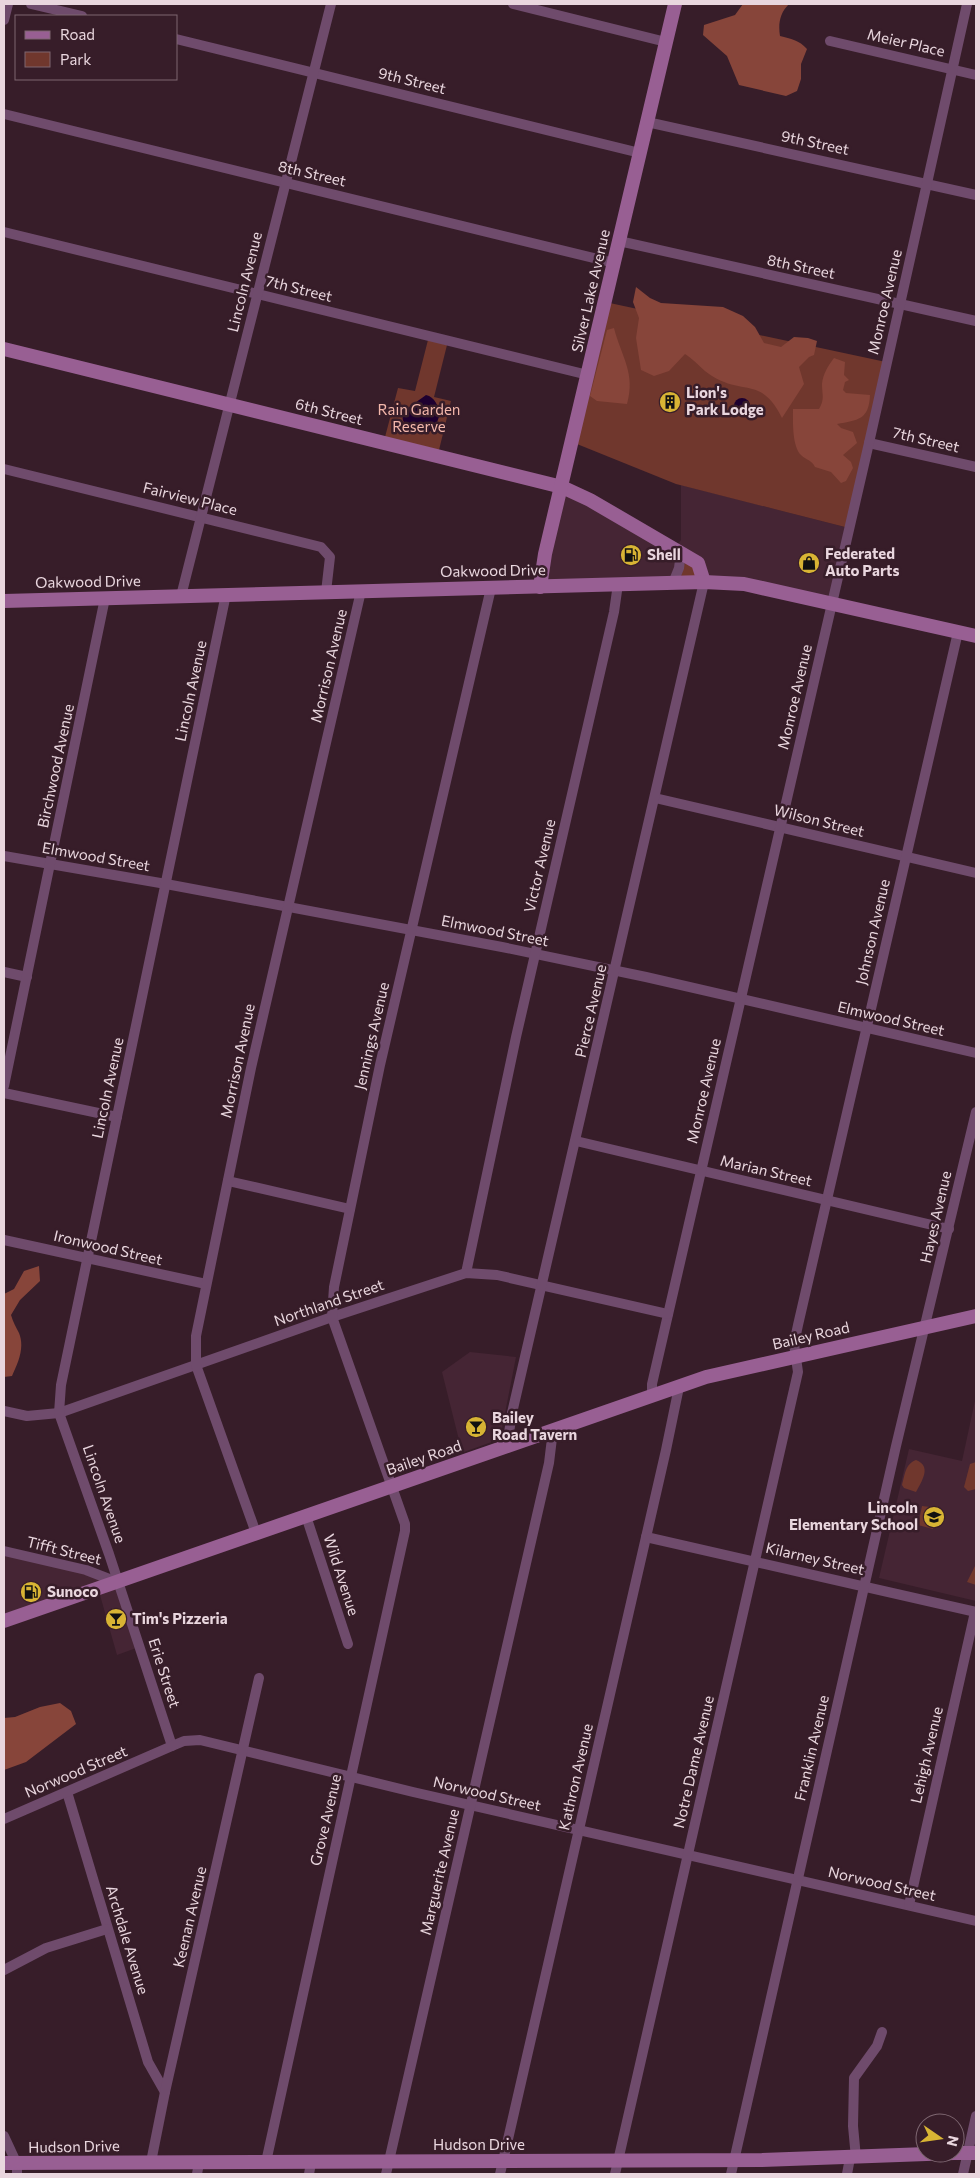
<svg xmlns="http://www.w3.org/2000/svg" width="980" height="2178" font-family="Commissioner,sans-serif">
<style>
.built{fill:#452534}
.green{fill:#70372d}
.forest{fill:#87453a}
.water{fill:#1e0030}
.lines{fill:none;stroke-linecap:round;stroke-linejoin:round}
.street{stroke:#6f4b6c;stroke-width:10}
.secondary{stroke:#985f93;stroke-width:14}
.labels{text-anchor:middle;stroke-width:5;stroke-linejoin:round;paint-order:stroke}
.street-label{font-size:15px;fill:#e9d6de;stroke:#371d29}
.poi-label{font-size:15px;font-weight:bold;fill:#e9d6de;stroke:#371d29;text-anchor:start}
.park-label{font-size:15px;fill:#f3b7ab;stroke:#371d29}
</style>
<rect width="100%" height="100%" fill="#371d29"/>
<g class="built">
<path d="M681 485 849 528 832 604 744 584 540 587 562 487 674 549 681 540Z"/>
<path d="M470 1352 516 1357 500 1439 464 1452 459 1440 442 1372Z"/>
<path d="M976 1396V1601L879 1578 909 1449 962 1461Z"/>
<path d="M4 1551 117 1582 139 1647 117 1655 98 1588 4 1621Z"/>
</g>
<g class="green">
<path d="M605 302 886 362 849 528 676 484 572 442Z"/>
<path d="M428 340 447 345 434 397 451 401 439 450 385 437 398 388 415 391Z"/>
<path d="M685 562 696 567 695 576H681Z"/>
<path d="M916 1460C932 1466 922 1481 916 1492L904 1488 902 1485C905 1475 905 1464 916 1460Z"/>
<path d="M976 1462V1489L968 1491 964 1487 970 1464Z"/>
<path d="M922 1506 938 1508 933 1529 918 1525Z"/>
<path d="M976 1564V1585L967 1582Z"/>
</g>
<g class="forest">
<path d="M743 4H789C780 13 778 23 780 36 791 39 799 40 807 49L801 64V79L797 91 786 96 739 85 727 56 703 35 704 25 735 15Z"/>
<path d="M636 287 650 298 661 303 723 307 743 316 755 327 764 343 781 347 794 337 808 338 817 341 814 355 809 357 799 367 804 384 782 418C761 376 745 396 712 376 702 370 695 360 685 354L669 371 654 376 641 370 636 338 639 318 633 302Z"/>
<path d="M614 328C621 356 636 373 627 404L597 401 590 396 607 330Z"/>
<path d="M834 358 845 362 844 375 849 380 845 382 843 390 846 393 870 395C869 420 858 420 837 424L841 428 853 432 857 443 843 455 851 462 853 468 846 481 841 483 831 472 815 467C812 460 806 460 801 455 792 446 793 422 793 409H819C825 399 822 395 822 384 823 374 828 366 834 358Z"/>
<path d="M39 1266 40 1281 20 1300 11 1315C13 1322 16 1327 19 1333 25 1348 18 1363 12 1376L4 1377V1294L14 1289 24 1271Z"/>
<path d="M60 1703 71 1711 76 1724 26 1762 4 1770V1718L15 1717 40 1707Z"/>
</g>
<g class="water">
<path d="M426 395C435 397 438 406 440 414L435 428 426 434C416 433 393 422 407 410 412 404 420 400 426 395Z"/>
<circle cx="742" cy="406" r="8"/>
</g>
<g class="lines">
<g class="street">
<path d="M31 4 82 16"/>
<path d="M513 4 666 42"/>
<path d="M4 20 8 4"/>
<path d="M176 39 640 153"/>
<path d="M830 41 976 75"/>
<path d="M4 114 614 263"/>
<path d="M647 122 976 195"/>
<path d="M4 232 588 375"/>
<path d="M619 241 976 321"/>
<path d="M869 443 976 467"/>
<path d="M4 469 321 547 330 557 326 592"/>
<path d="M673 583 679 568 681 553"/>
<path d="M181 596 331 4"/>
<path d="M655 798 976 873"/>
<path d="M4 856 166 884 502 947 646 977 976 1053"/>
<path d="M4 972 27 977"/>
<path d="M4 1086 105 598"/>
<path d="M4 1093 117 1117"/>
<path d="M576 1141 949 1229"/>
<path d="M228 1181 350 1209"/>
<path d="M4 1240 206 1284"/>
<path d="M466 1273 516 1037 614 612 618 584"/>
<path d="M652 1396V1384L869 443 967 4"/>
<path d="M4 1411 27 1416 59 1413 332 1317 466 1273 497 1275 668 1314"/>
<path d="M507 1446 512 1413 704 582"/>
<path d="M306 1516 348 1644"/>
<path d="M256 1533 196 1365V1336L251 1068 361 591"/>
<path d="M646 1537 976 1612"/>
<path d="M4 1551 86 1570 117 1582"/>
<path d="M172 1746 109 1554 59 1413 61 1385 226 594"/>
<path d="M67 1792 148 2062 165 2092"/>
<path d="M4 1819 172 1746 184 1741 200 1740 413 1792 976 1921"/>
<path d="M909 1905 975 1612"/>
<path d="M4 1970 46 1948 107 1929"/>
<path d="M4 2136 17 2164V2174"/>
<path d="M856 2158 853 2126 854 2078 877 2046 882 2032"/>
<path d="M151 2162 165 2092 259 1678"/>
<path d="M266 2162 405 1531V1524L332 1317 334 1287 380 1065 491 588"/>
<path d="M197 2174 199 2163"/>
<path d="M309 2174 311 2163"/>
<path d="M386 2174 549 1463 553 1430"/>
<path d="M500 2174 666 1450 679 1387"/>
<path d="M615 2174 798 1372 794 1344 798 1325 958 632"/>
<path d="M731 2174 896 1446 976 1112"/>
<path d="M847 2174 850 2158"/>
<path d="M963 2174 976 2116"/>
</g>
<g class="secondary">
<path d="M4 349 562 487 590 500 698 563 704 582"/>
<path d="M540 587 545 554 675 4"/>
<path d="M4 601 704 582 744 584 976 636"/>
<path d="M4 1621 706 1377 976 1316"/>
<path d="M955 2153H976"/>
<path d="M4 2163 762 2160 954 2153"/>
</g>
</g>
<defs>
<g id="building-disc" transform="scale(1.125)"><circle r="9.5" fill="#d8b434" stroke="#371d29"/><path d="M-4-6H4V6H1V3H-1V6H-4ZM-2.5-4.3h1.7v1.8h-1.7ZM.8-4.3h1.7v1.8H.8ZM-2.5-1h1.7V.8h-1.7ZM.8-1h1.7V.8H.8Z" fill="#111"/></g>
<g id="fuel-disc" transform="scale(1.125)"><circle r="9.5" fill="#d8b434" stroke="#371d29"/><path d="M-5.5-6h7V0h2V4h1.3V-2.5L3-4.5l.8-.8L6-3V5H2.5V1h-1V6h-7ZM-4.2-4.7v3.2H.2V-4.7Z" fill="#111"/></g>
<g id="shop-disc" transform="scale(1.125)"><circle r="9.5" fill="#d8b434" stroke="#371d29"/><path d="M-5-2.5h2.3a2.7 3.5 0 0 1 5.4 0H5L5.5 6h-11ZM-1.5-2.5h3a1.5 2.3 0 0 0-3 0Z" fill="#111"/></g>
<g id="bar-disc" transform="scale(1.125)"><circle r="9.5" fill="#d8b434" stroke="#371d29"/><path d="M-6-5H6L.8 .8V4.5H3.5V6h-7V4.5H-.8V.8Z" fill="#111"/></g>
<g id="school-disc" transform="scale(1.125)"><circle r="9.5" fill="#d8b434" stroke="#371d29"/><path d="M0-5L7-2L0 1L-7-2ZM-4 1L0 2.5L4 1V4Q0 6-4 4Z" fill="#111"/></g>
</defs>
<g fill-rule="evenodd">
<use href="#building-disc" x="670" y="402"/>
<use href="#fuel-disc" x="631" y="555"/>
<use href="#shop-disc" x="809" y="563"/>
<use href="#bar-disc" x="476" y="1427"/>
<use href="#school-disc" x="934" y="1517"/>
<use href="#fuel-disc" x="31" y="1592"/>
<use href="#bar-disc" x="116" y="1619"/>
</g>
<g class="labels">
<g class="street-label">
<text transform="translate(906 43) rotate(13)" y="5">Meier Place</text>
<text transform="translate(412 81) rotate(14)" y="5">9th Street</text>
<text transform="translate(815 143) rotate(12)" y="5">9th Street</text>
<text transform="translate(312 174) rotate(13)" y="5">8th Street</text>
<text transform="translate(801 267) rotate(12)" y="5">8th Street</text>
<text transform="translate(245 282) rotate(-76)" y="5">Lincoln Avenue</text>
<text transform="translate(299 289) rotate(14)" y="5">7th Street</text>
<text transform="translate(591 291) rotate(-77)" y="5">Silver Lake Avenue</text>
<text transform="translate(885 302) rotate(-77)" y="5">Monroe Avenue</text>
<text transform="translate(329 412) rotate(14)" y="5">6th Street</text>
<text transform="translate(926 440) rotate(13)" y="5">7th Street</text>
<text transform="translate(190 499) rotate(14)" y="5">Fairview Place</text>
<text transform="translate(493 571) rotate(-1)" y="5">Oakwood Drive</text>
<text transform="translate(88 582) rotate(-1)" y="5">Oakwood Drive</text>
<text transform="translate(329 666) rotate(-77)" y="5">Morrison Avenue</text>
<text transform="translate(191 691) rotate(-78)" y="5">Lincoln Avenue</text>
<text transform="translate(795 697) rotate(-77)" y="5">Monroe Avenue</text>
<text transform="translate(56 766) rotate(-78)" y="5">Birchwood Avenue</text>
<text transform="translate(819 821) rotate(14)" y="5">Wilson Street</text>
<text transform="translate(96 857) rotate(10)" y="5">Elmwood Street</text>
<text transform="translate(540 866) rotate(-77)" y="5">Victor Avenue</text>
<text transform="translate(495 931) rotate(11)" y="5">Elmwood Street</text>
<text transform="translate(873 932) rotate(-77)" y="5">Johnson Avenue</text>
<text transform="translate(591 1011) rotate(-77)" y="5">Pierce Avenue</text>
<text transform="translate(891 1019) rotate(13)" y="5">Elmwood Street</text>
<text transform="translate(372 1036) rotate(-77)" y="5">Jennings Avenue</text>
<text transform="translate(238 1061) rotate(-78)" y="5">Morrison Avenue</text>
<text transform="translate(108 1088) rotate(-78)" y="5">Lincoln Avenue</text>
<text transform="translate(704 1091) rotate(-77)" y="5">Monroe Avenue</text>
<text transform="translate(766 1171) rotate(13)" y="5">Marian Street</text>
<text transform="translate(936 1217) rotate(-77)" y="5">Hayes Avenue</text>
<text transform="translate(108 1248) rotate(13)" y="5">Ironwood Street</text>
<text transform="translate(329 1303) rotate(-19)" y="5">Northland Street</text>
<text transform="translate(811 1336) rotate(-13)" y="5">Bailey Road</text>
<text transform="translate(424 1458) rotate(-19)" y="5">Bailey Road</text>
<text transform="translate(104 1494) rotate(71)" y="5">Lincoln Avenue</text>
<text transform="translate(64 1551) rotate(14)" y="5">Tifft Street</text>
<text transform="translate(815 1559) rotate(13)" y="5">Kilarney Street</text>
<text transform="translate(341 1575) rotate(72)" y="5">Wild Avenue</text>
<text transform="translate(164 1673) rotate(72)" y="5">Erie Street</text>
<text transform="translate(812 1748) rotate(-77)" y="5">Franklin Avenue</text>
<text transform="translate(927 1755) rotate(-77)" y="5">Lehigh Avenue</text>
<text transform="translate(694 1762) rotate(-77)" y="5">Notre Dame Avenue</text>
<text transform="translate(76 1772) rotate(-23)" y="5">Norwood Street</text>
<text transform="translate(576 1777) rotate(-77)" y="5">Kathron Avenue</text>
<text transform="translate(487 1794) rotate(13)" y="5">Norwood Street</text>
<text transform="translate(326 1820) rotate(-77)" y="5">Grove Avenue</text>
<text transform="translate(440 1872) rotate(-77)" y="5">Marguerite Avenue</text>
<text transform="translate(882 1884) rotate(13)" y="5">Norwood Street</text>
<text transform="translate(190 1917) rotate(-77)" y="5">Keenan Avenue</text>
<text transform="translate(127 1940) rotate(73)" y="5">Archdale Avenue</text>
<text x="479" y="2150">Hudson Drive</text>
<text transform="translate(74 2147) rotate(-1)" y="5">Hudson Drive</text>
</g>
<g class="poi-label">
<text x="686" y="398">Lion's<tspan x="686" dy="17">Park Lodge</tspan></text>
<text x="825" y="559">Federated<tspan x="825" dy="17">Auto Parts</tspan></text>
<text x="647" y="560">Shell</text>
<text x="492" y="1423">Bailey<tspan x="492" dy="17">Road Tavern</tspan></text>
<text x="918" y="1513" text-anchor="end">Lincoln<tspan x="918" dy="17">Elementary School</tspan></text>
<text x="47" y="1597">Sunoco</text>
<text x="132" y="1624">Tim's Pizzeria</text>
</g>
<g class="park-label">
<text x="419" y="415">Rain Garden<tspan x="419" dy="17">Reserve</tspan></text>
</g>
</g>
<rect width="980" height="2178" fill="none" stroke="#e9d6de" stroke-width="10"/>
<rect x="15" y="15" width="162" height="65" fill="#371d29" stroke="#7e6771"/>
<rect x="25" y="31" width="25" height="8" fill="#985f93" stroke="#7e6771"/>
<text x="60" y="40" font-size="15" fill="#e9d6de">Road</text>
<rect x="25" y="52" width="25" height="15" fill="#70372d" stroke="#7e6771"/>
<text x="60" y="65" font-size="15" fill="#e9d6de">Park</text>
<g transform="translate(940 2138) rotate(103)"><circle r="24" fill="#371d29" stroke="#7e6771"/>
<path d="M0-4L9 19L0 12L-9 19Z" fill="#d8b434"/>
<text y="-8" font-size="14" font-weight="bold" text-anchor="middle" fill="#e9d6de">N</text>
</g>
</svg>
